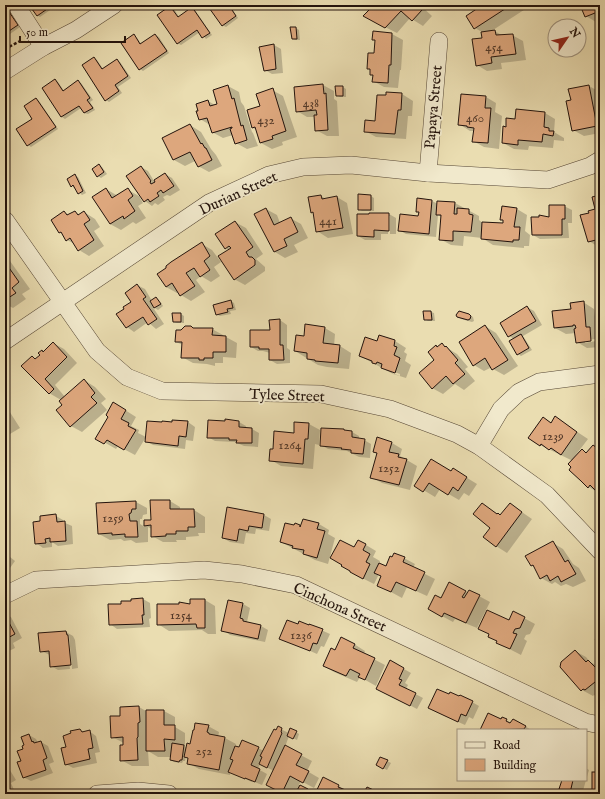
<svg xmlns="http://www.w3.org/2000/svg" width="605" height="799" font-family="'IM FELL English',serif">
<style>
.shadow{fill:#0003;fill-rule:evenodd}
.building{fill:#dda77d;stroke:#23130c}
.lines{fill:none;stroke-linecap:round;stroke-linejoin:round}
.minor-casing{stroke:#554635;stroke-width:18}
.path{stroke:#23130c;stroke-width:2.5;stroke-dasharray:3 2;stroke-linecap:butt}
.minor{stroke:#f1e9cc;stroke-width:17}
.labels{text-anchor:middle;stroke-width:3.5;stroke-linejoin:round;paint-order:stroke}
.number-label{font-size:13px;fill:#523828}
.street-label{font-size:15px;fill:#23130c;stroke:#f1e9cc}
</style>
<rect width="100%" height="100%" fill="#eaddb1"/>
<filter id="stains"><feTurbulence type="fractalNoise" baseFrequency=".005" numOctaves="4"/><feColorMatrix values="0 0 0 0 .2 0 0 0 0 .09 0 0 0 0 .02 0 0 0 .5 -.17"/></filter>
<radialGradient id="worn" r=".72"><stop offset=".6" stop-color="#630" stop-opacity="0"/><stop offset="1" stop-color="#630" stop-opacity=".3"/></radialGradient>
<g class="shadow">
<path d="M5 5 20 27 10 34 5 30Z"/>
<path d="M30 5H56V6L40 17 37 15Z"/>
<path d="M208 5H239L232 9 238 18 226 27 222 25Z"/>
<path d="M379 5H420L432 16 423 26 410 18 397 33 375 22 374 10Z"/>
<path d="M477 5H525L527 8 493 30 503 36 512 35 523 41 526 60 501 63 502 69 487 71 477 65 483 39 482 32 475 28 468 17 480 9Z"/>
<path d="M581 5H600V21L596 22 586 16Z"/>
<path d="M170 7 174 9 179 17 192 8 195 10 212 35 206 39 200 32 181 45 177 43Z"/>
<path d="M296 28 299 30 300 40H296L293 39Z"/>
<path d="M392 34 403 40 401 70H400L398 88 384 87 373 81 374 76 371 75V70L368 68 375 55 376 41 373 40Z"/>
<path d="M155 35 159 37 169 53 143 71 140 69 134 36 137 38 142 45Z"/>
<path d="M274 45 281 49 283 73 272 74 265 70Z"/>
<path d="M94 58 97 60 103 69 117 60 120 62 131 78 118 87 122 93 109 102 106 100Z"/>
<path d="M55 80 58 82 64 91 78 82 81 83 93 100 90 102 95 110 88 114 84 113 81 108 65 119 62 117 43 89Z"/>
<path d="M323 85 334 91V99L337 101 339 136H327L316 130V117H307L297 111Z"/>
<path d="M228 86 239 92 241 102 244 106 252 132 253 133 258 146 247 149 236 143 233 135 223 138 212 132 210 125 200 119 208 101 215 105 219 104Z"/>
<path d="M589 86 600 92V133L584 136 573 130 572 101 569 90Z"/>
<path d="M343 87 346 89V97H340L337 95Z"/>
<path d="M272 90 283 96 297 137 282 142 283 145 272 149 261 143 257 130 253 128 248 111 262 107Z"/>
<path d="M402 94 413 101 412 116H408L406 139 376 137 365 131Z"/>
<path d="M486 97 496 103 495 112 502 116 499 149 484 147 473 141 474 131H470L459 124Z"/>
<path d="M36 99 39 101 58 129 31 147 28 145 34 119Z"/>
<path d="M545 113 555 119 554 132 564 138V141L554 140 553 148 529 146 528 150 514 149 503 143 506 128Z"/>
<path d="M190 125 201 132 211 149 216 155 222 166 209 172 198 166 195 161 185 166 174 160 163 138Z"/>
<path d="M99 165 102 167 107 174 101 178 98 176Z"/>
<path d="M141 167 148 171 154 181 165 174 172 178 180 190 170 196 167 195 163 197 165 200 158 205 155 203 152 206 145 201 128 176Z"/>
<path d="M75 176 78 177 86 193 82 195 72 186Z"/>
<path d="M106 189 118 196 128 190 139 196 143 203 138 206 146 218 136 224 133 222 121 230 110 224Z"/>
<path d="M321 196 326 199 337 197 347 203 353 234 328 238 317 231 314 214 312 212Z"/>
<path d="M371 196 374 198V211H362L359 209Z"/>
<path d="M600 196V248L589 241 590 214 596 210Z"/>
<path d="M418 200 432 201 438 204 455 203 479 216V220L483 223 504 224 517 209 527 215 525 231 530 235 529 246H524V248L493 245 482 238 464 236 463 246 451 245 440 239 442 217 438 215 436 237 406 234 399 230 419 217 420 213 417 211Z"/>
<path d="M564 206 572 210V223H568L569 238 540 239 533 235Z"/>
<path d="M266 209 277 215 280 223 290 218 301 224 308 238 294 245 298 252 285 258 275 252Z"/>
<path d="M64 212 69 215 75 212 80 215 84 212 95 219 100 227 94 231 104 246 89 256 79 250 75 244 67 240 63 234 60 232Z"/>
<path d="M389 214 396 218V234H390V216H388V234H381V240H365L358 236Z"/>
<path d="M235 222 246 228 263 254 256 259 265 267V271L245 285 234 279 229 250 226 248Z"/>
<path d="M202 244 212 250 221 262 214 267 220 276 211 282 201 276 196 280 205 292 191 301 181 295 179 292 177 293 166 287Z"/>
<path d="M5 258 10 261 30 289 22 294 26 299 13 308 5 304Z"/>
<path d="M137 285 145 289 152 301 156 298 159 300 163 306 158 310 152 306 164 324 156 329 148 322 134 332 127 327 118 314 126 309 132 302Z"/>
<path d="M231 301 234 303 236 310 230 311 231 314 220 316 216 314Z"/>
<path d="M583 302 594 309 597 332 600 334V347L587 348 577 342 576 333 566 334 555 328 572 310ZM596 339V341L585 343V340Z"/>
<path d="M527 307 534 311 542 325 523 336 532 350 521 356 518 354 514 339 509 336Z"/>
<path d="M425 312H431L434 313 435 321H428L425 319Z"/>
<path d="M459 312 469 315 473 317 474 321 472 322 461 319 458 317 457 313Z"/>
<path d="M181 314 184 316V323H177L174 322Z"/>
<path d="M280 320 287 325V348L290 350V363L277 364 270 360V353L263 351H258L251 347 271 331Z"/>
<path d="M485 326 496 333 518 366 504 375 493 369 492 367 484 371 474 365Z"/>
<path d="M325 328 335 334 334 346H340L351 353 349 369 327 367 318 365 295 351 305 337Z"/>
<path d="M194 329H212L223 335V337H226L237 343 236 358 223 357V363H215V366L207 364 193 363 182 357 183 345 176 342 181 331Z"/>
<path d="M380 336 395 341 406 348 404 352 407 354 405 361 411 365 406 378 393 374 360 356 378 342ZM392 371 400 374V376L392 373Z"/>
<path d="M53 343 64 349 77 363 55 385 65 397 84 380 95 387 106 399 101 403 107 410 82 432 71 426 61 400 49 393 32 357 36 359Z"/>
<path d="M442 345 457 354 468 367 465 369 475 381 464 390 455 384 443 394 432 388 438 348Z"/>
<path d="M5 395 10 403 6 406 20 428 5 437Z"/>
<path d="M114 403 136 417 131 426 139 430 138 433 146 437 135 455 118 446 116 449 97 438 110 416Z"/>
<path d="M543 418 552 423 556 418 588 439 575 456 583 451 587 453 597 448 600 450V494L589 487 573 461 540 445Z"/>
<path d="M173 421 188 422 195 427 193 441 186 440 185 449 153 445 146 441 173 423Z"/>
<path d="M239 422 246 426V428L252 429 259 433 258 447 244 446 235 442 215 441 208 437Z"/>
<path d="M295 423 309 424 320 430 319 445 315 444 313 469 281 466 271 460 274 450 294 434Z"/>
<path d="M352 432 359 436V439L364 440 371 444 370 458 359 457 347 451 328 449 321 445Z"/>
<path d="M392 443 402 449 400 456 417 466 410 490 382 483 371 477 378 454 374 452Z"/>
<path d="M451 472 464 476 477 484 469 496 464 493 459 500 440 489 435 497 415 485Z"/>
<path d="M170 501 180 507V510H194L205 517V533H198L199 536 186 537V540H176L177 542H163L152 536V529L148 527V542L136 543 131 540 124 541 121 539 110 540 99 534 136 502 147 508V514L143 515 142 519H140V524L145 527V521H152Z"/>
<path d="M482 504 501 516 510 504 532 519 507 553 496 546 492 528Z"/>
<path d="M228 508 264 515 271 519 269 531 256 529 255 534 246 533 244 544 230 542 223 538Z"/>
<path d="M56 516 63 520V522L72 526 73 544 58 546 52 542V547L43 548 36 543 41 522Z"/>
<path d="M303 520 319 524 329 530 328 534 335 538 328 564 315 560 281 542 295 524 302 526Z"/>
<path d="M553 543 563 549 573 564 579 568 586 581 573 587 566 584 561 586 555 582 552 584 541 578 535 568 532 565Z"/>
<path d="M366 545 376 551 373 557 380 561 379 564 386 568 404 558 415 564 413 568 435 579 427 596 407 587 402 598 378 585 382 577 379 574 374 584 362 578 355 548Z"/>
<path d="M5 553 15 561 5 575Z"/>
<path d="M449 584 468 593 479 596 490 602 477 628 455 619 453 622 440 615 441 599Z"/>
<path d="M143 599 150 603 151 618 149 619 150 627 117 629 110 624 122 605Z"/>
<path d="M205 600 215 606 216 634H208L202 630 169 631 158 624 180 605V603L191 605Z"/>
<path d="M243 604 250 608 247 622 261 626 268 630 265 642 230 635 223 630Z"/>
<path d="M5 614 11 617 22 638 13 643 15 648 5 653Z"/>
<path d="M524 618 535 624 530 634 526 635 524 639 527 641 521 655 498 643V642L490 635 479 628Z"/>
<path d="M310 625 330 634 324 647 321 646 317 654 281 638 299 626Z"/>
<path d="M66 632 73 636 75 640 78 668 72 669 69 635H67L70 669 58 670 51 666 50 655 41 651Z"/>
<path d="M354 644 365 651 364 654 385 665 376 686 360 677 357 682 334 672 324 666 335 651Z"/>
<path d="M575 651 586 657 590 662 598 666H600V693L596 696 594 695 593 696 582 690Z"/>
<path d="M404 669 411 673 405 683 408 685 406 689 423 698 417 709 384 692Z"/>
<path d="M449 696 472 702 479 706 473 719 469 717 465 725 436 712Z"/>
<path d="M139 707 146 711H164L175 717V727L185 733V747L187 748 191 745 208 726 219 732 218 737 225 738 236 744 235 747 239 748H258L264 751 278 728 289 733 296 732 299 734 297 740 289 736 285 747 312 761 307 771 319 778 314 788 301 781 299 785 311 791 310 794H285L278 791 274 771 260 764 258 769 267 774 262 785 252 781V782L230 772V775L199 769 188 763 189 758 186 756 185 761H183L182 763 174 762 171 760 172 757H158L148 751 149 766H132L121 760 124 743 112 737 121 716Z"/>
<path d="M489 714 501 720H506L511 723 525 726 531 730H481Z"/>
<path d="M80 730 84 732 89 731 96 736 100 752 95 753 97 763 73 768 66 764 67 748Z"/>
<path d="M29 735 36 739 38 743 41 742 48 746 54 762 49 764 53 773 31 781 23 777 22 762 24 749Z"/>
<path d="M381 758 391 763 387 770 377 765Z"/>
<path d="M5 762 16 780 11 783 15 792 11 794H5Z"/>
<path d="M586 768 589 770 582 794H570L561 789 563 782 557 780H586Z"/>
<path d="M324 779 339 786 351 794H317Z"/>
</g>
<g class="building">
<path d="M29 5H53L37 16Z"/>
<path d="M207 5H233L230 7 236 16 222 26Z"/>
<path d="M378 5H417L422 10 412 21 401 11 385 28 363 16 372 7 374 9Z"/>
<path d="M476 5H511L474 29 466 16 478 8Z"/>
<path d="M580 5H600V11L585 17Z"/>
<path d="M5 6 18 25 6 33 5 32Z"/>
<path d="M170 6 178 17 192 7 210 33 202 38 197 30 177 44 157 15Z"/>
<path d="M290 27H296L297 39H292Z"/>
<path d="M495 30 496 35 513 34 516 54 491 57 492 63 476 66 472 39 482 38 481 32Z"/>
<path d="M373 31 392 33 391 65H389L388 83 372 82 373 75H370V69H367L368 53H374L375 40H372Z"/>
<path d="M134 34 140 44 155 34 167 51 139 70 121 43Z"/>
<path d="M274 44 276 69 264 71 259 47Z"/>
<path d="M94 57 102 69 117 59 128 76 115 85 119 91 105 101 82 65Z"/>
<path d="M55 79 63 91 78 80 90 98 87 100 93 108 84 113 79 106 61 117 42 88Z"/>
<path d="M323 84 324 94 326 93 328 130 315 131 314 115H317L316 110 296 112 294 87Z"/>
<path d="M228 85 232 99 234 98 241 126 243 125 247 140 235 144 230 129 232 128V127L212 133 207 118 199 120 196 111H198L196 104 208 100 210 106 217 104 213 90Z"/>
<path d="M589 85 597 126 572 131 566 101 571 100 568 89Z"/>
<path d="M335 86H343V96H336Z"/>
<path d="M273 88 286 131 272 136 273 139 260 143 255 127 252 128 247 110 260 106 256 94Z"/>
<path d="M386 92 402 93 401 110H398L395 134 364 132 365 120 375 121 377 95H386Z"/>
<path d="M461 94 486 96 485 108H491L488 143 472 142 474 128 467 127V126L458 125Z"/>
<path d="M36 98 56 127 27 146 16 129 32 119 24 106Z"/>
<path d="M516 109 545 112 544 127 549 128V131H554L553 136 543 134 542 142 518 140V145L502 143 503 126 506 127V118L515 119Z"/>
<path d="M190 124 201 144 202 143 205 148H206L212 160 198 167 190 152 173 160 162 138Z"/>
<path d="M99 164 104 172 97 177 92 169Z"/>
<path d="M141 166 151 181 150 182 151 184 155 182 154 180 165 173 174 186 163 193 161 190 157 193 159 196 150 202 148 199 144 202 126 176Z"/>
<path d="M75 174 83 191 78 194 73 185 71 187 67 179Z"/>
<path d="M106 188 112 198 128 188 133 196 128 200 135 211 124 219 123 216 110 224 92 197Z"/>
<path d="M358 194 371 195V210H358Z"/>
<path d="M321 195 322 199 337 196 343 228 316 232 313 212 311 213 308 197Z"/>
<path d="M600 195V239L588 242 580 215 589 213 588 211 595 209 592 197Z"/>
<path d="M417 198 432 200 429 234 398 231 400 214 418 216 419 212H416Z"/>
<path d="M437 201 455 202 454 214H457V208L469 209V214L473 215 471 232 453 231V241L439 240 441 215H436Z"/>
<path d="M549 205H565V219H562V235H532L531 217H539V215L549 217Z"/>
<path d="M502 206 517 208 514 227H520L519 240H513V242L481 239 482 222 503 223V220H500Z"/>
<path d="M266 208 274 225 291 217 298 232 284 239 287 246 274 252 254 214Z"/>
<path d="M64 211 67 215 75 211 78 215 84 211 90 220 84 224 94 240 78 251 70 238 66 241 61 232 59 233 51 220Z"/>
<path d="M369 213H389V231L374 230V237L357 236V214H369Z"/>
<path d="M235 221 253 247 246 252 249 257H252L255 260V265L234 280 218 256 231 248 229 246 225 249 215 234Z"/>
<path d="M202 242 210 256 204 261 210 270 200 277 194 268 186 273 195 286 180 296 172 283 166 287 157 274 166 268V266L171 262Z"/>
<path d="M5 262 19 282 12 288 16 293 5 300Z"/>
<path d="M137 284 146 297 143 299 157 319 148 325 143 317 126 328 116 314 124 309 123 307 131 302 125 293Z"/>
<path d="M156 297 161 304 154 308 150 301Z"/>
<path d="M231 300 233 308 227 309 228 312 216 315 213 305Z"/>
<path d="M584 301 586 327H590L591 341 576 343 574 329 576 328 575 325H573V326L554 328 552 311 571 309 570 303Z"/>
<path d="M527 306 536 321 508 337 500 323Z"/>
<path d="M423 311H431L432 320H424Z"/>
<path d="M459 311 469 314 471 316 470 319 468 320 457 317 456 315Z"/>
<path d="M172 313H181V322H173Z"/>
<path d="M280 319V345H283L284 360H269V349H259V347H250V330H270L269 320Z"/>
<path d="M305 324 325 327 323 343 340 345 338 363 315 361V360L307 359V353L294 351 296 335 304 336Z"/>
<path d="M485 325 508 360 492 370 485 358 473 366 459 342Z"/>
<path d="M185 326H191L193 328H213L212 335 226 336V352H213V358H204V360H199V358H181L182 342H175L176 330H181Z"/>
<path d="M521 334 529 348 517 355 509 341Z"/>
<path d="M379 335 395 340 394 346 397 347 394 355 400 358 395 373 381 368 382 364 377 362 376 364 372 363V361L359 356 365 337 377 341Z"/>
<path d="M53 342 67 357 45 379 54 389 49 394 21 366 32 356 35 359 40 355 38 353 42 350 43 352Z"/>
<path d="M442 343 445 347 446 346 458 360 455 363 465 374 453 384 446 376 432 389 419 373 434 360 428 352 436 345 437 347Z"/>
<path d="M84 379 95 393 91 397 97 403 70 427 56 410 62 405 59 401Z"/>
<path d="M113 402 126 410 121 419 129 423 128 426 136 430 124 450 107 440 104 444 95 439 108 417 106 415Z"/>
<path d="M555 416 577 432 561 455 551 448 549 450 541 444 540 446 528 438 543 417 551 423Z"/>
<path d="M225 419 239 421V427L252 428V443H236L237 440H229V438H207L208 420 225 421Z"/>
<path d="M172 420 188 421 186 437 179 436 178 446 145 442 147 421 162 422V421L172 422Z"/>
<path d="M294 422 309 423 308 439H305L303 464 269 461 270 449H273L274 431 294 433Z"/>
<path d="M321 428 344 429V430L352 431V437L365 439 363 454 351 453V450L341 449 342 448 320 446Z"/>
<path d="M377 437 392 442 389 452 399 454 398 457 407 459 399 485 370 478 377 453 373 452Z"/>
<path d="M593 445 600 450V495L590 485 588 488 581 481 569 470 571 467 568 464 582 449 586 453Z"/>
<path d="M431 459 451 471 453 468 467 477 458 491 453 487 448 495 429 483 423 492 414 486Z"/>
<path d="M150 500H170V509H194L195 527H188V531H176V534H166V536L151 537V525L144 526V520H151Z"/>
<path d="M136 501V509H132L131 513 129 514 130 521H137L138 537H125V534L112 535V533L98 534 96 503Z"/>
<path d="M482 503 497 514 498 513 500 515 510 503 522 512 496 547 483 537 490 528 473 514Z"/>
<path d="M227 507 264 514 262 528 249 526 248 531 239 529 237 541 222 538Z"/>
<path d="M56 514 57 522 65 521 66 541 50 542V538L45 539 46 543 35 544 33 522 40 521V516Z"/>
<path d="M303 519 319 523 317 529 325 531 317 558 303 554 304 550 292 548 293 546 280 542 285 523 294 525 295 523 300 525V527Z"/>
<path d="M340 540 354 547 358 540 366 544 363 550 370 554 366 562 370 564 363 579 350 572V571L341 566 342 565 330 558Z"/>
<path d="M553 541 565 562 568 560 576 574 561 582 558 576 550 581 547 575 540 579 533 565 531 566 525 556Z"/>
<path d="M394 553 405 557 403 562 425 572 416 591 396 582 391 592 377 586 381 576 374 573 379 563 386 566 390 556 392 557Z"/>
<path d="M449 582 466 591 462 597 464 598 469 590 480 595 466 623 444 613 442 617 428 609 435 595 441 598Z"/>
<path d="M143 598 144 615H142L143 624 109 625 108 604H121V601H131V599Z"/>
<path d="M190 599H205V628H197L196 624 157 625V604H179V602L190 604Z"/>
<path d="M228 600 243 603 240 618 243 619V621L261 625 258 639 221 631Z"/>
<path d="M487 610 509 620 513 611 525 617 520 628 515 629 513 633 517 634 510 649 496 643 497 641 488 637 489 634 478 629Z"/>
<path d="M5 615 15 634 6 639 8 643 5 645Z"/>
<path d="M287 620 298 624 299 621 309 625V624L323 629 317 644 313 643 310 651 279 639Z"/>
<path d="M66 631 67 635H68L71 665 50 667 49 651 40 652 38 633Z"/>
<path d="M600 635V645L595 639Z"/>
<path d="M341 637 355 644 353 648 375 658 365 680 358 677 360 674 350 669 346 676 323 666 331 648 335 650Z"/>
<path d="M575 650 586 662 588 660 595 667 599 664 600 665 599 687 595 682 585 690 583 689 581 691 560 667 561 662Z"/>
<path d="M390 660 404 668 399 679 402 680 399 685 416 693 410 706 376 689Z"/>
<path d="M437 689 449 694 450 692 459 696 460 695 473 701 466 716 461 714 458 722 428 708Z"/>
<path d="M139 706 140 722 138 723V737L137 738 138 760 120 761V745H123V737L111 738 110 716H120V707Z"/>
<path d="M146 710H164V725H175V740L164 739 165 751H146Z"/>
<path d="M488 713 501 719 502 717 507 719 506 721 510 723 513 719 526 726 524 729H525L480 730Z"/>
<path d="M195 723 209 725 207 732 209 733V734L225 737 219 770 187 764 188 758 184 757 187 743 190 744 193 730H194Z"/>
<path d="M278 726 282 728 281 732 282 733 267 768 259 764 262 757 260 756 274 729 276 730Z"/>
<path d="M290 728 297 731 293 739 287 736Z"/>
<path d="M80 729 82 732 90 730 93 748 88 749 90 759 65 765 61 748 66 747 63 736 71 733 70 731Z"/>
<path d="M29 734 32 742 33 741 34 743 41 741 47 758 43 760 46 770 23 778 17 762 21 761 17 751 23 749 22 746 24 745 21 737Z"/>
<path d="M242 740 259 747 251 765 260 769 255 782 245 778V779L228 772 233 760 230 759 235 746 239 747Z"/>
<path d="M172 743 184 745 182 760H180L179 762 170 760Z"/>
<path d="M285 745 302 754 296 765 309 771 303 783 290 776 282 793 266 785Z"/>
<path d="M380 757 388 760 383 769 376 765Z"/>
<rect x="592" y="772" width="8" height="22"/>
<path d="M323 777 339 785 338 787 348 791 346 794H315Z"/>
<path d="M562 780H573L570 793 559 789Z"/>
<path d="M300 785 308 789 306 794H295Z"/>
<path d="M367 787 382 794H363Z"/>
</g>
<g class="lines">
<g class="minor-casing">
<g id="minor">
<path d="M16 5 43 47"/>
<path d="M5 71 43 47 76 30 114 5"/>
<path d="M428 173 439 41"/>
<path d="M5 220 97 351 127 377 162 391 321 394 390 409 457 434 479 446 547 495 600 551"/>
<path d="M5 341 209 203 269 175 303 167 351 165 428 173 548 180 590 166 600 160"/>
<path d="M479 446 501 409 519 392 539 382 600 374"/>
<path d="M5 595 36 580 204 570 242 574 296 585 585 722 600 725"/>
<path d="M97 794 138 791 169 794"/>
</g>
</g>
<path class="path" d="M5 49 22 40"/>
<use href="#minor" class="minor"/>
</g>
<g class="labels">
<g class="number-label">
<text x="494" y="51">454</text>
<text x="311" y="107">438</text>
<text x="475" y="122">460</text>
<text x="266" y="124">432</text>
<text x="328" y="225">441</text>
<text x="553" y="440">1239</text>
<text x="290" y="449">1264</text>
<text x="389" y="472">1252</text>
<text x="113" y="522">1259</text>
<text x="181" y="619">1254</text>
<text x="301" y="639">1236</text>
<text x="204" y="755">252</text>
</g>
<g class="street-label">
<text transform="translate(433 107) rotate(-85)" y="5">Papaya Street</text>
<text transform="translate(238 193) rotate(-25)" y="5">Durian Street</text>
<text transform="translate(287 395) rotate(2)" y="5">Tylee Street</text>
<text transform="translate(340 607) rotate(24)" y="5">Cinchona Street</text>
</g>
</g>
<rect width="605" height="799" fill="none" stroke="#eaddb1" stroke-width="20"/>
<rect x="6" y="6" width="593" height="787" fill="none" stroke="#23130c" stroke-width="2"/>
<rect x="10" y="10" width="585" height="779" fill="none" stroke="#23130c"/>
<rect x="457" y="729" width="130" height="52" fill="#f1e9cc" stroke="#9f937f"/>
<rect x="465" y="742" width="20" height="6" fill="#f1e9cc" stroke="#9f937f"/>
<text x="493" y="749" font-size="12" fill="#23130c">Road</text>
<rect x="465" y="759" width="20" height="12" fill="#dda77d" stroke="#9f937f"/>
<text x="493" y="769" font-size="12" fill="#23130c">Building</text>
<g transform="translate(567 38) rotate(56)"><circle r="19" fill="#f1e9cc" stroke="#9f937f"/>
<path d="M0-3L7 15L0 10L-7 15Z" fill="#8f2418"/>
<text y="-6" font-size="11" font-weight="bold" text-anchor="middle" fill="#23130c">N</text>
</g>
<path d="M20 36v6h105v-6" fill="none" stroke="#23130c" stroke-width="2"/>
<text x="26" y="36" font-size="12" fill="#23130c" stroke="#f1e9cc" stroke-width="3" paint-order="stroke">50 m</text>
<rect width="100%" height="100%" filter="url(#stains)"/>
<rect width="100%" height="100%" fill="url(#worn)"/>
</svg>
